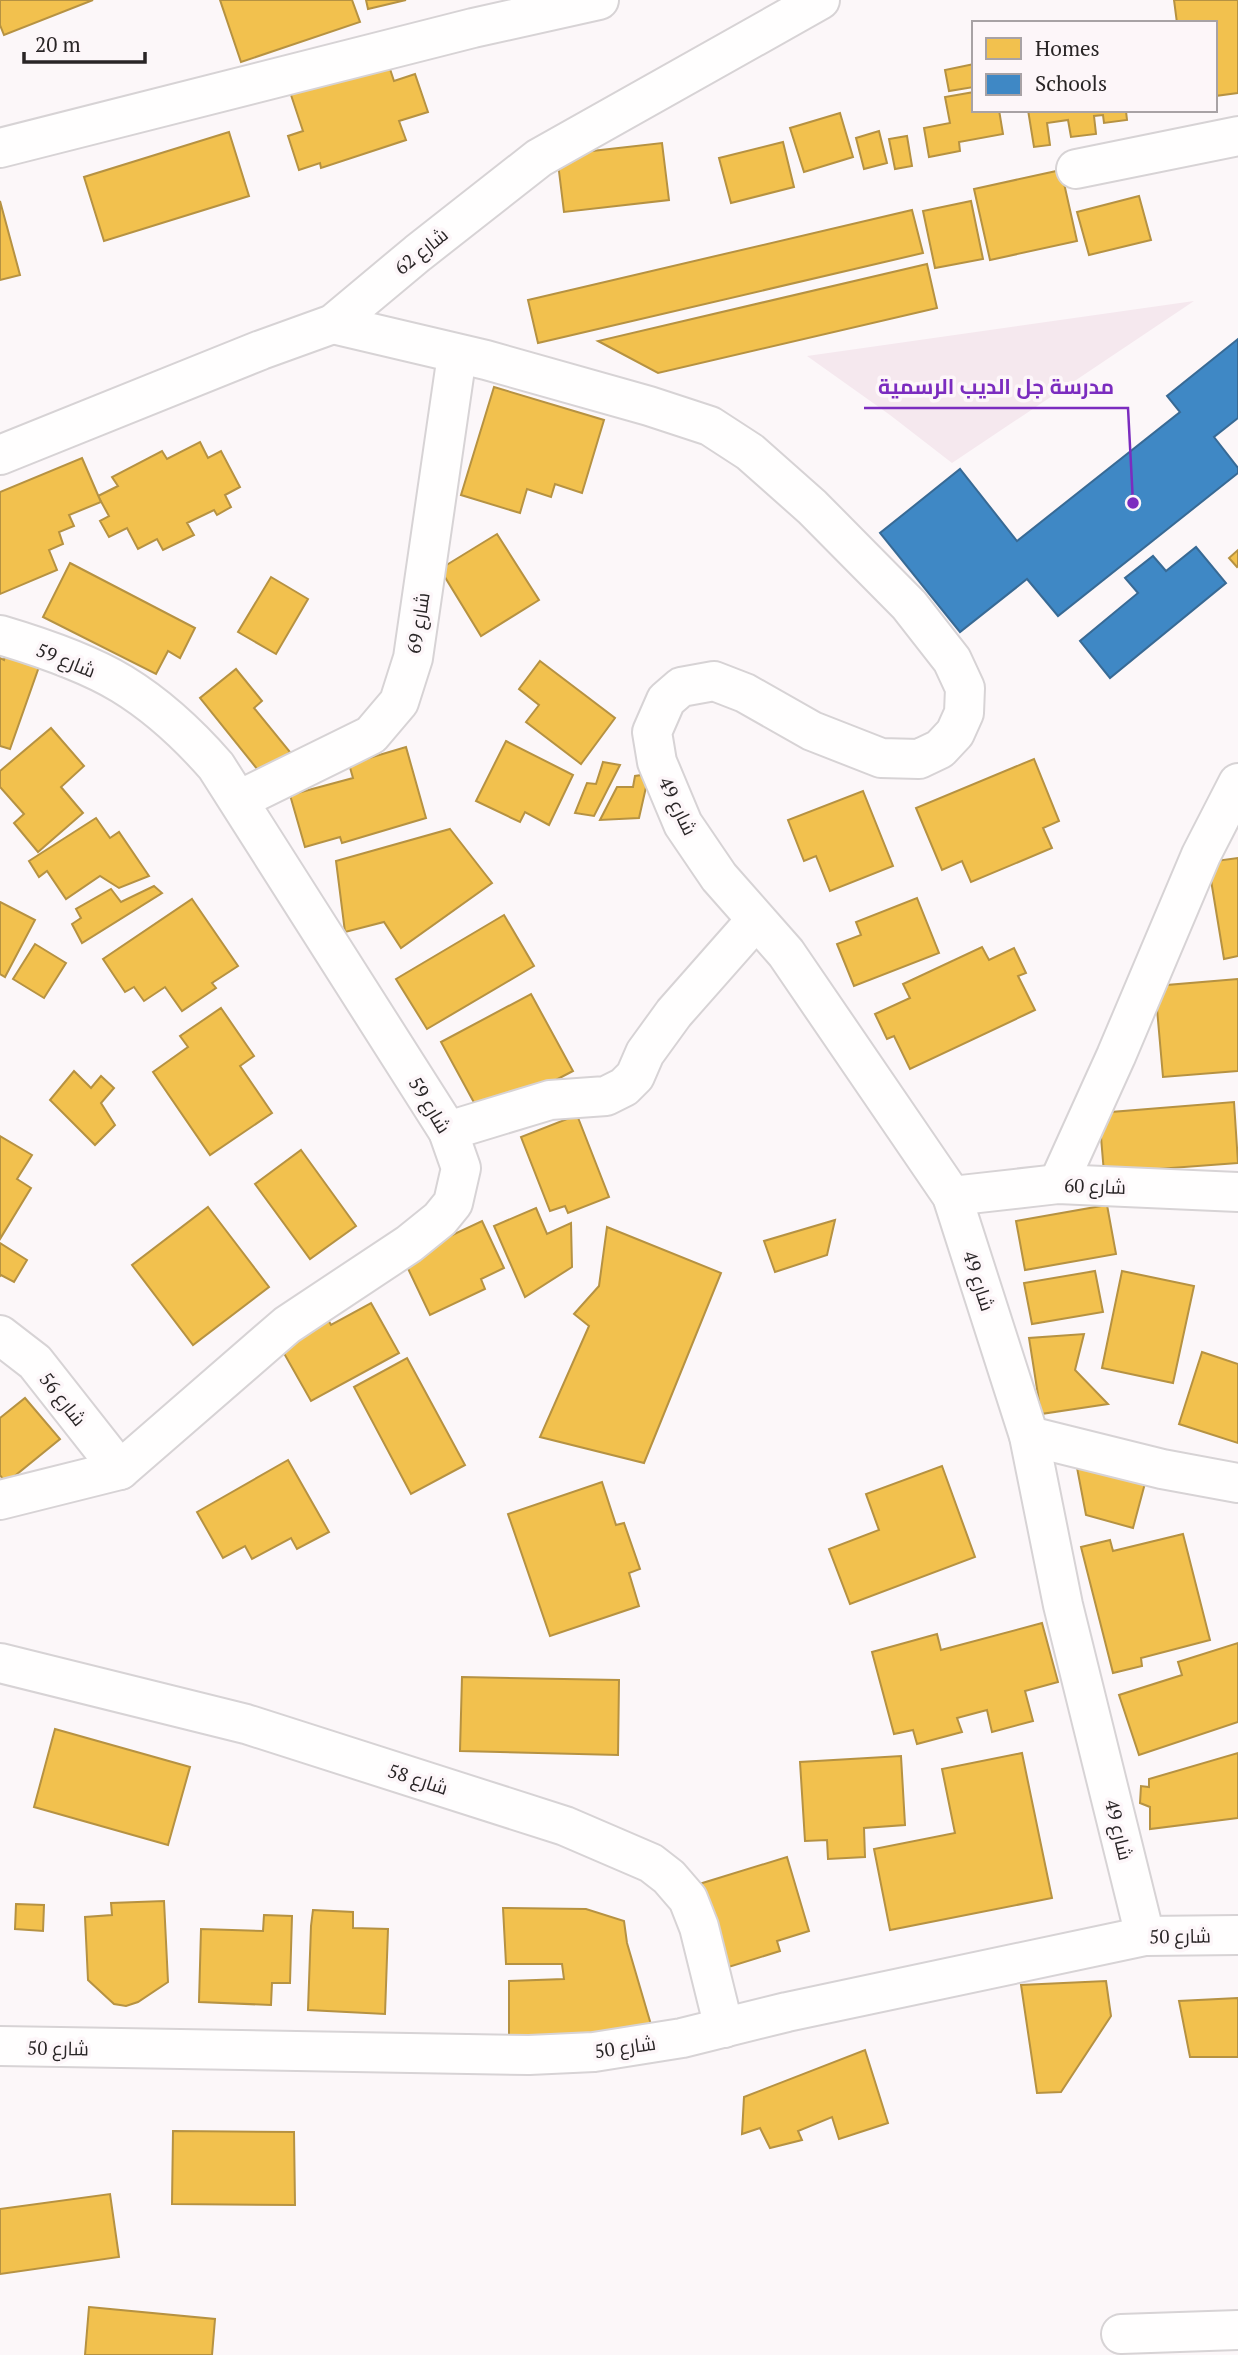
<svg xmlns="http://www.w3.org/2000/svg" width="1238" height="2355" font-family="'PT Serif',Cairo,serif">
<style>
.built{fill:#f5e8ee}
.homes{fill:#f2c14e;stroke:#b69242;stroke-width:2}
.schools{fill:#3f88c5;stroke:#386a95;stroke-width:2}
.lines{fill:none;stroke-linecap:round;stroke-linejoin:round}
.minor-casing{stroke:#d7d3d5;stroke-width:42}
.minor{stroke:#fffefe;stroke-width:38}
.labels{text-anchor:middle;stroke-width:7;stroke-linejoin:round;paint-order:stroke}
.street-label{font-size:19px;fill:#292526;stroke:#fdf6f9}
.leader{fill:none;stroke:#7b2cbf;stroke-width:2.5}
.callout-dot{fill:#7b2cbf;stroke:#fdf6f9;stroke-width:2.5}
.callout-label{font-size:21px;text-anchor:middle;font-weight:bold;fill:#7b2cbf;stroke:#fdf6f9;stroke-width:7;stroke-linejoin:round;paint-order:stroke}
</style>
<rect width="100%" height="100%" fill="#fcf7f9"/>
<path class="built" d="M1194 301 952 463 890 415 807 356Z"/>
<g class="homes">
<path d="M0 0H93L4 35 0 25Z"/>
<path d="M220 0H352L360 22 241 62Z"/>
<path d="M366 0H406L368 9Z"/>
<path d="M1174 0H1238V93L1215 96V23H1177Z"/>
<path d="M387 60 394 81 415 74 428 112 399 121 406 140 321 168 320 163 299 170 288 136 303 131 290 92Z"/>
<path d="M974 64V87L949 91 945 70Z"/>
<path d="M974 92V110H999L1003 134 959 142 960 151 929 157 924 128 950 123 945 97Z"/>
<path d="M1028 110H1136L1126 111 1127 120 1104 123 1103 115 1094 116 1096 134 1071 137 1068 120 1047 123 1050 145 1034 147Z"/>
<path d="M840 113 853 157 804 172 790 128Z"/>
<path d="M879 131 887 163 864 169 856 138Z"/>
<path d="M229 132 249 196 104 241 84 177Z"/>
<path d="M907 136 912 166 895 169 889 139Z"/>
<path d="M783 142 794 187 731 203 719 158Z"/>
<path d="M662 143 669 200 564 212 557 155Z"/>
<path d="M1061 170 1077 241 990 260 974 189Z"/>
<path d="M1139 196 1151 240 1089 255 1077 212Z"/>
<path d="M0 201 20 275 0 280Z"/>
<path d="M971 201 983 259 935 268 923 211Z"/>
<path d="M912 210 923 253 538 343 528 300Z"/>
<path d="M927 264 937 308 658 373 598 341Z"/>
<path d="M494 387 604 420 582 493 555 484 551 497 527 489 520 513 461 495Z"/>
<path d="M200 442 208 458 221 451 240 487 225 495 231 507 217 515 214 510 187 523 194 535 163 550 157 539 138 549 127 528 109 537 100 521 109 516 98 496 118 486 112 477 162 451 167 459Z"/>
<path d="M82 458 101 502 69 515 74 526 59 532 63 544 49 550 57 570 0 594V492Z"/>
<path d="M497 534 539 600 481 636 440 569Z"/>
<path d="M1238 550V566L1237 567 1229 558Z"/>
<path d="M70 563 195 628 180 658 168 651 156 674 43 617Z"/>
<path d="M271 577 308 599 276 654 238 632Z"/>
<path d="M7 649 41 661 10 749 0 746V658L4 660Z"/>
<path d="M540 661 615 718 581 764 526 722 539 705 519 689Z"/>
<path d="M236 669 262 701 254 708 290 752 262 775 200 698Z"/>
<path d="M51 728 84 766 61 787 83 813 38 852 14 823 24 814 0 787V771Z"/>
<path d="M506 741 573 775 549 825 525 812 520 822 476 801Z"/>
<path d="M406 747 426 818 342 843 340 837 305 847 290 795 353 778 349 764Z"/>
<path d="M1034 759 1059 821 1043 828 1052 848 971 882 962 861 942 870 916 808Z"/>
<path d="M603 762 620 765 594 816 575 813 587 783 596 784Z"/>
<path d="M649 774 639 818 600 820 617 787H633L635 776Z"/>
<path d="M863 791 893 866 830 891 816 856 804 861 788 820Z"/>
<path d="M96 818 110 838 119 832 149 876 119 888 100 876 66 899 47 871 39 877 29 861Z"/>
<path d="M450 829 492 883 401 948 384 922 345 932 336 861Z"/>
<path d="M1238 858V956L1224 959 1208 862Z"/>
<path d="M154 886 162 893 82 943 72 924 81 918 76 909 111 889 121 902Z"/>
<path d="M917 898 939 953 854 986 837 944 861 935 856 922Z"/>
<path d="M192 899 238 966 212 983 216 988 182 1011 165 987 144 1001 134 987 125 992 103 959Z"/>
<path d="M0 902 35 920 5 977 0 974Z"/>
<path d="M504 915 534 966 427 1029 396 979Z"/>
<path d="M35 944 66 963 44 998 13 979Z"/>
<path d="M982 947 989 960 1014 948 1026 973 1018 976 1035 1010 910 1069 894 1036 887 1039 875 1014 910 998 903 984Z"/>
<path d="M1238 979V1071L1163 1077 1155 986Z"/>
<path d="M531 994 573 1071 500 1109 477 1108 441 1042Z"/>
<path d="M221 1008 254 1056 240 1066 272 1113 210 1155 153 1072 188 1047 180 1036Z"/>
<path d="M74 1071 91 1088 101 1076 114 1088 101 1103 115 1125 95 1145 50 1100Z"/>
<path d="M1234 1102 1238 1163 1104 1173 1099 1113Z"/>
<path d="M577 1115 609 1197 568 1213 565 1206 550 1211 521 1137Z"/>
<path d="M0 1136 32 1155 17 1179 31 1188 0 1239Z"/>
<path d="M301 1150 356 1226 310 1259 255 1184Z"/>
<path d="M1107 1205 1116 1254 1025 1270 1016 1221Z"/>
<path d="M208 1207 269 1287 193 1345 132 1265Z"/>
<path d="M536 1208 547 1234 571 1223 572 1267 525 1297 494 1226Z"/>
<path d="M835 1220 827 1255 775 1272 764 1241Z"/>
<path d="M482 1221 504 1268 481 1279 485 1289 430 1315 403 1258Z"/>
<path d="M607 1227 721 1273 644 1463 540 1437 589 1326 574 1314 599 1286Z"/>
<path d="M0 1243 27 1260 14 1282 1 1275 0 1276Z"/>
<path d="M1095 1271 1103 1312 1032 1324 1024 1283Z"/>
<path d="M1122 1271 1194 1286 1173 1383 1102 1368Z"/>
<path d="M371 1303 399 1353 311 1401 277 1341 325 1314 331 1325Z"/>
<path d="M1084 1334 1075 1370 1108 1404 1041 1414 1029 1338Z"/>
<path d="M1202 1352 1238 1364V1443L1179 1424Z"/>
<path d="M407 1358 465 1465 411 1494 354 1387Z"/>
<path d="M25 1398 60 1439 6 1483 0 1475V1418Z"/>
<path d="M1074 1452 1148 1472 1133 1528 1086 1515Z"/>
<path d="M288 1460 329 1532 297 1549 291 1538 252 1559 245 1546 223 1558 197 1512Z"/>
<path d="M942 1466 975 1557 850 1604 829 1549 879 1530 866 1494Z"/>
<path d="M602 1482 616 1525 624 1523 640 1569 629 1573 639 1606 550 1636 508 1514Z"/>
<path d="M1183 1534 1210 1640 1141 1658 1142 1666 1113 1673 1081 1547 1110 1540 1113 1551Z"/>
<path d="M1042 1623 1058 1682 1025 1691 1033 1721 992 1732 987 1710 957 1718 962 1732 917 1744 913 1730 894 1734 872 1652 937 1634 941 1650Z"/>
<path d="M1238 1643V1722L1139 1755 1119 1695 1182 1675 1178 1662Z"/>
<path d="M462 1677 619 1680 618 1755 460 1751Z"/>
<path d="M55 1729 190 1767 168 1845 34 1807Z"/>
<path d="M1022 1753 1052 1898 890 1930 874 1849 955 1833 942 1769Z"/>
<path d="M1238 1753V1818L1150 1829V1807L1140 1803 1141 1786 1149 1787V1779Z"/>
<path d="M901 1756 905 1825 864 1828 865 1857 828 1859 827 1840 805 1841 800 1762Z"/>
<path d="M787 1857 809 1931 777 1941 780 1951 722 1969 696 1885Z"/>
<path d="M164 1901 168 1982 138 2002 126 2006 114 2004 88 1980 85 1917 112 1915 111 1903Z"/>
<path d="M16 1904 44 1905 43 1931 15 1929Z"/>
<path d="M503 1908 586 1909 624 1921 627 1943 652 2028 509 2040V1981L564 1979 562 1964H506Z"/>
<path d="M313 1910 353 1912V1928L388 1929 385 2014 308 2010 311 1926Z"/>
<path d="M264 1915 292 1916 290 1983H272L271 2005 199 2002 201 1929 263 1931Z"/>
<path d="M1106 1981 1111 2016 1061 2092 1037 2093 1021 1985Z"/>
<path d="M1238 1998V2057H1190L1179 2001Z"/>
<path d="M865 2050 888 2123 839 2139 832 2117 798 2131 802 2140 770 2148 760 2128 742 2134 744 2097Z"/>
<path d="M173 2131 294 2132 295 2205 172 2204Z"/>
<path d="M110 2194 119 2257 0 2274V2209Z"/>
<path d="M89 2307 215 2319 212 2355H85Z"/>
</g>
<g class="schools">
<path d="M1238 339V418L1214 437 1238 468V473L1058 616 1027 579 960 632 880 533 960 469 1017 541 1180 412 1167 396Z"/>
<path d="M1196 547 1226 583 1110 678 1080 641 1138 593 1125 578 1153 556 1166 571Z"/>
</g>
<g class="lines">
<g class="minor-casing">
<g id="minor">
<path d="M0 148 473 28 599 0"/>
<path d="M1076 169 1238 136"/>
<path d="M333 324 486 360 649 406 710 426 750 452 812 507 909 605 952 660 965 688 964 713 955 733 940 749 919 759 881 758 812 731 745 693 714 681 681 687 666 700 652 732 657 762 683 824 719 877 786 953 952 1196 1029 1436 1063 1605 1145 1936"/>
<path d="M0 455 261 350 333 324 418 253 539 158 820 0"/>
<path d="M0 635C37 646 89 664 122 684 158 706 188 734 216 766L448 1131 461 1168 453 1203 440 1219 409 1244 287 1325 120 1470 0 1500"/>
<path d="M239 800 371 735 399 702 413 658 457 355"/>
<path d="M448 1131 550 1100 606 1096 624 1087 635 1076 645 1053 674 1013 756 920"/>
<path d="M1058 1184 1116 1056 1201 855 1238 783"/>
<path d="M952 1196 1058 1184 1238 1192"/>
<path d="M0 1335 35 1362 120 1470"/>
<path d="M1029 1436 1162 1469 1238 1483"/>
<path d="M0 1663 246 1724 565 1826 651 1863 669 1877 688 1899 699 1927 724 2028"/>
<path d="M0 2046 529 2055 594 2052 682 2038 787 2012 1145 1936 1238 1935"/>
<path d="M1121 2334 1238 2330"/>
</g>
</g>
<use href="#minor" class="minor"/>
</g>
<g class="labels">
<g class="street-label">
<text transform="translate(421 251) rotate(-39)" y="7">شارع 62</text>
<text transform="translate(418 623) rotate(-81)" y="7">شارع 69</text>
<text transform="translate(66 660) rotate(22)" y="7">شارع 59</text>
<text transform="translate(678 806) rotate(64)" y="7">شارع 49</text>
<text transform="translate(430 1105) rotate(59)" y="7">شارع 59</text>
<text transform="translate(1095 1186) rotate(2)" y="7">شارع 60</text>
<text transform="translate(979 1281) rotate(72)" y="7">شارع 49</text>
<text transform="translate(63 1399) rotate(52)" y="7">شارع 56</text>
<text transform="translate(418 1779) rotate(18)" y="7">شارع 58</text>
<text transform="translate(1119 1830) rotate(76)" y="7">شارع 49</text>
<text transform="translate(1180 1936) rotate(-1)" y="7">شارع 50</text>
<text transform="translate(625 2047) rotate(-8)" y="7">شارع 50</text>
<text transform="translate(58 2048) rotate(1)" y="7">شارع 50</text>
</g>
</g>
<path class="leader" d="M1133 503L1128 408H864"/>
<circle class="callout-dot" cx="1133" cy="503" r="7"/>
<g class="callout-label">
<text x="996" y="394">مدرسة جل الديب الرسمية</text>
</g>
<rect x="972" y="21" width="245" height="91" fill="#fdf6f9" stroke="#a8a2a5" stroke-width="2"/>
<rect x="986" y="38" width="35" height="21" fill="#f2c14e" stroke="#a8a2a5" stroke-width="2"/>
<text x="1035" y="56" font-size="21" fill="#292526">Homes</text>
<rect x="986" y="74" width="35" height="21" fill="#3f88c5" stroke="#a8a2a5" stroke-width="2"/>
<text x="1035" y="91" font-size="21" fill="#292526">Schools</text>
<path d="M24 52v10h121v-10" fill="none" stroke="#292526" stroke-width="3.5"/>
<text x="35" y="52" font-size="21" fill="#292526" stroke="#fdf6f9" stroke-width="5" paint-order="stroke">20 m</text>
</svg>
